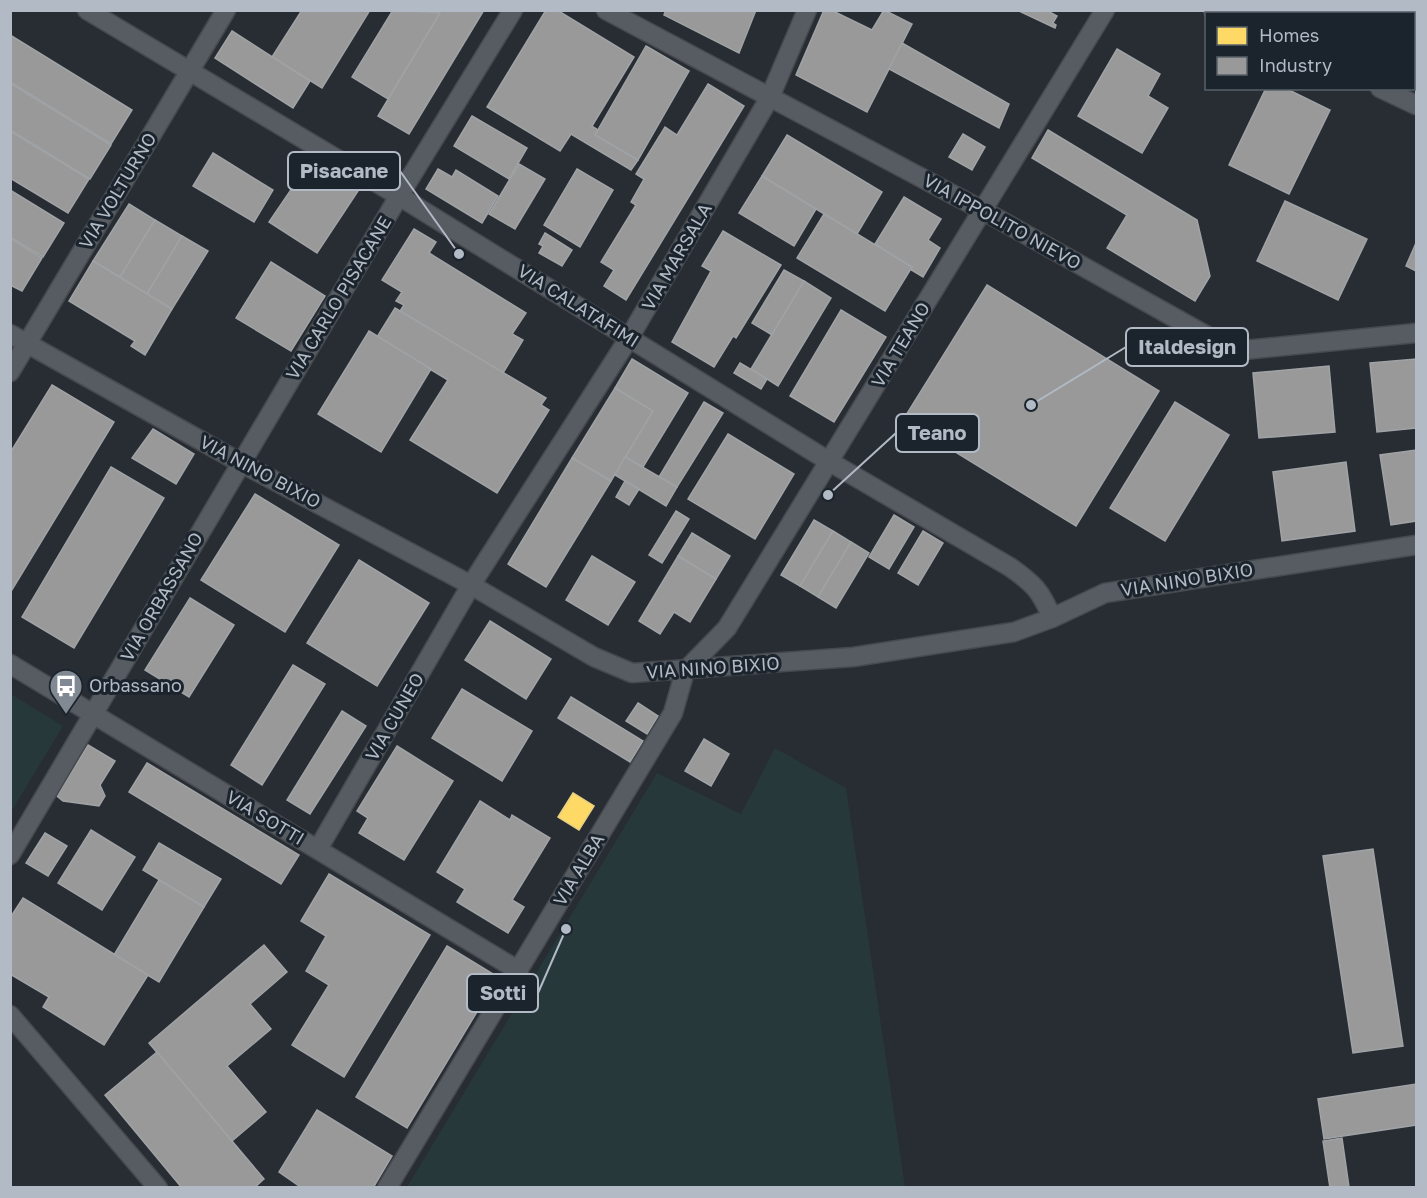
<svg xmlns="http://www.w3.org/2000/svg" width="1427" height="1198" font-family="'Golos Text',sans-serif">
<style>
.green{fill:#263839}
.homes{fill:#ffd966;stroke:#e8d082;stroke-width:1.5}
.industry{fill:#999;stroke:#a0a3a6;stroke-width:1.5}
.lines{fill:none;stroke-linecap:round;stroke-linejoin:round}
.minor-casing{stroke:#46494e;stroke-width:21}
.minor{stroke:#575c62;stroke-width:18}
.labels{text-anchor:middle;stroke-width:6;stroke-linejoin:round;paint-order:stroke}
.street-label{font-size:18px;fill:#b1bac5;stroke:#1b242d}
.poi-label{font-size:18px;fill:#b1bac5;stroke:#1b242d;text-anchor:start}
.leader{fill:none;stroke:#b1bac5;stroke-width:2}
.callout-dot{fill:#b1bac5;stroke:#1b242d;stroke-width:2}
.callout{fill:#1b242d;stroke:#b1bac5;stroke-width:2}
.callout-label{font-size:20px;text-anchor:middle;font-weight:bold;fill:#b1bac5}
</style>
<rect width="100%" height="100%" fill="#282d33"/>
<g class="green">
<path d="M11 694 63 726 11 812Z"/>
<path d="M775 748 846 788 905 1187H407L657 773 741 814Z"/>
</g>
<path class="homes" d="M573 793 594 806 579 830 558 817Z"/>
<g class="industry">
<path d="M302 10H370L322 88 272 57Z"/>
<path d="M393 10 440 13 388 99 352 77Z"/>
<path d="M437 10H484L409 134 378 116 440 13Z"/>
<path d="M546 10H557L634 57 592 126 598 130 595 135 638 160 631 170 571 134 560 151 487 107Z"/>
<path d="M666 10H756L739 53 664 15Z"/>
<path d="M824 10H831L872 30 884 10 912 24 867 112 796 75Z"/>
<path d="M1017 10H1046L1057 16 1053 23 1056 25 1055 28Z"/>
<path d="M1330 10H1416V73L1414 71V14H1337Z"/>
<path d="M232 31 310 81 293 108 215 58Z"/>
<path d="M10 35 132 110 111 144 10 82Z"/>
<path d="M902 43 1009 104 999 128 889 69Z"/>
<path d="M646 46 689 71 638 160 595 135Z"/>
<path d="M1117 49 1160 74 1148 96 1168 108 1142 153 1078 116Z"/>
<path d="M10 83 111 145 90 179 10 130Z"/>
<path d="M708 84 744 106 626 300 604 286 614 270 601 262 636 205 631 202 644 179 636 174 665 127 677 135Z"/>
<path d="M1266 88H1285L1330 110 1289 194 1229 165Z"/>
<path d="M472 116 527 148 509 179 454 146Z"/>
<path d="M1048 130 1197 220 1210 276 1195 301 1107 248 1127 215 1032 158Z"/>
<path d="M10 131 89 179 68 213 10 178Z"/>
<path d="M963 134 985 147 972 170 949 157Z"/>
<path d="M787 135 882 192 857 234 762 176Z"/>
<path d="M213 153 273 190 254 222 193 186Z"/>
<path d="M519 164 545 179 515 229 489 214Z"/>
<path d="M438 169 452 177 456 170 498 196 482 223 426 189Z"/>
<path d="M577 169 613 190 580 247 544 225Z"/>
<path d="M338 170 362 185 317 253 269 222 301 175 325 190Z"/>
<path d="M762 176 816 209 794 246 739 213Z"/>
<path d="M10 190 64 223 43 257 10 237Z"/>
<path d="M904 197 941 219 928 240 940 248 923 277 910 269 912 267 875 244Z"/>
<path d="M1285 201 1367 239 1338 300 1257 261Z"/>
<path d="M129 204 155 220 120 277 93 261Z"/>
<path d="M824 214 912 267 885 311 797 258Z"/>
<path d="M155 220 182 236 147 294 120 277Z"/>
<path d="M414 229 436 242 429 253 526 313 512 334 523 340 503 373 400 311 404 305 396 301 402 292 382 280Z"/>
<path d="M723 231 781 265 736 338 733 336 714 367 672 342 711 271 702 266Z"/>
<path d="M545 233 572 250 562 266 539 253 543 246 539 244Z"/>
<path d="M182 236 208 251 172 309 147 294Z"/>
<path d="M10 238 42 258 22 291 10 285Z"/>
<path d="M1416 243V271L1406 266Z"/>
<path d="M93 261 172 309 145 355 131 346 135 341 69 301Z"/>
<path d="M271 262 325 296 291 351 236 318Z"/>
<path d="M784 270 804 281 772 335 752 323Z"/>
<path d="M804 281 831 298 778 386 751 369Z"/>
<path d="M987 285 1159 391 1076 526 903 420Z"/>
<path d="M395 308 546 398 541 405 549 410 497 493 410 440 448 380 377 337Z"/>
<path d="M841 310 886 337 834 422 790 396Z"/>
<path d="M369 331 431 369 381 452 318 414Z"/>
<path d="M632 359 688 393 643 467 625 457 653 411 615 388Z"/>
<path d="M1416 359V428L1377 432 1370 363Z"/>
<path d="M740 363 767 379 761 389 734 373Z"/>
<path d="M1329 366 1335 432 1259 438 1253 373Z"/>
<path d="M52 385 114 422 10 593V453Z"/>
<path d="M615 388 653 411 611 481 572 458Z"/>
<path d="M704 402 723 413 677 487 659 477Z"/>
<path d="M1175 402 1229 435 1165 541 1110 508Z"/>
<path d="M153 429 194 454 176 484 132 458Z"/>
<path d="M728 434 794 474 755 539 688 499Z"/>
<path d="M1416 450V521L1391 525 1380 455Z"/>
<path d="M625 457 677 487 666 506 615 475Z"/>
<path d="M572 458 611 481 546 587 508 564Z"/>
<path d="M1346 462 1355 531 1282 541 1273 472Z"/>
<path d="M111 467 164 498 74 648 22 617Z"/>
<path d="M625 481 639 489 629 505 616 497Z"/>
<path d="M255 494 339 545 285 632 201 580Z"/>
<path d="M676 511 689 519 662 563 649 555Z"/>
<path d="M894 515 914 527 889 569 869 557Z"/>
<path d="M814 520 833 531 800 586 781 575Z"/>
<path d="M833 531 851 542 818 597 800 586Z"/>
<path d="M923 531 943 543 918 585 898 573Z"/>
<path d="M692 533 730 556 716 579 678 556Z"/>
<path d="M851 542 869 553 836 608 818 597Z"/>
<path d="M592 556 635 582 608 625 566 600Z"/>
<path d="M678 556 716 579 690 622 674 612 660 634 639 621Z"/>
<path d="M359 560 429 603 377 686 307 643Z"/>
<path d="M190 598 234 625 189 697 145 670Z"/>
<path d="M490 621 551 659 526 699 465 660Z"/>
<path d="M293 665 325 684 262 785 231 765Z"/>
<path d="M462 689 532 731 502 781 432 738Z"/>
<path d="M571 697 643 741 630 762 558 718Z"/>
<path d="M638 703 658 716 647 734 626 721Z"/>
<path d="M342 711 366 726 310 814 287 800Z"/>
<path d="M704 739 729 754 711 786 685 771Z"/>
<path d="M88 745 115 761 100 785 105 796 99 806 63 801 57 796Z"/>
<path d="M397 746 453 781 404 860 359 833 368 818 357 811Z"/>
<path d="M147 763 299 855 281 884 129 792Z"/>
<path d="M480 801 510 820 512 815 550 838 512 900 524 907 508 933 457 902 465 889 437 872Z"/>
<path d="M91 830 135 857 102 910 58 883Z"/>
<path d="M45 833 67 846 48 876 26 863Z"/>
<path d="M159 843 221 879 204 907 143 870Z"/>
<path d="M1373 849 1403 1046 1353 1053 1323 856Z"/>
<path d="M329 874 430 935 344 1077 292 1045 329 985 306 971 326 936 301 921Z"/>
<path d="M159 880 204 907 159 982 114 955Z"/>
<path d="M23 898 148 975 104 1045 43 1007 49 997 10 974V918Z"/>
<path d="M264 945 287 972 250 1004 271 1029 227 1066 266 1112 232 1141 149 1043Z"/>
<path d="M447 946 498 977 407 1128 356 1097Z"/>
<path d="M157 1052 264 1179 254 1188H182L105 1095Z"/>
<path d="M1416 1084V1125L1324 1139 1318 1099Z"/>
<path d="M317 1110 392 1156 373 1188H302L279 1172Z"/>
<path d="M1342 1138 1349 1187 1330 1188 1323 1141Z"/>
</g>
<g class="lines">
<g class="minor-casing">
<g id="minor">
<path d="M87 10 399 196 830 462 1010 567C1034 584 1041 591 1052 618"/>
<path d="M606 10 982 210 1234 351 1416 333"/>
<path d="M1213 10 1219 14"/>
<path d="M1380 88 1416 105"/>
<path d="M10 334 241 463 471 585 594 657 632 673 853 657 1014 632 1052 618 1105 593 1416 545"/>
<path d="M10 372 226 10"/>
<path d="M10 664 519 971"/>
<path d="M318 849 471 585 629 338 770 97 807 10"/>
<path d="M10 855 399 196 513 10"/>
<path d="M10 1015 158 1188"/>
<path d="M387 1188 673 713 685 671 727 628 1105 10"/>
</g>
</g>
<use href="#minor" class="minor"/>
</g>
<defs>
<g id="bus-pin" transform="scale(1.725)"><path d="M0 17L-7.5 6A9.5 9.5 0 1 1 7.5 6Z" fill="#818992" stroke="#1b242d"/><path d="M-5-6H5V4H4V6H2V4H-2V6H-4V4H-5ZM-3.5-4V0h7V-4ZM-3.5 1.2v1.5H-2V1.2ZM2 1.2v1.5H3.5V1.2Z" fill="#fff"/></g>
</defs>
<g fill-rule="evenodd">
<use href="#bus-pin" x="66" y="686"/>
</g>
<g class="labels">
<g class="street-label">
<text transform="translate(118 191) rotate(-59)" y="6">VIA VOLTURNO</text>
<text transform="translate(1002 222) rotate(29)" y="6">VIA IPPOLITO NIEVO</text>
<text transform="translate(677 257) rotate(-60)" y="6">VIA MARSALA</text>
<text transform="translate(339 298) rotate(-59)" y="6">VIA CARLO PISACANE</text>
<text transform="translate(578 306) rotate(32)" y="6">VIA CALATAFIMI</text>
<text transform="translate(901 345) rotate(-59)" y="6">VIA TEANO</text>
<text transform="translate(260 472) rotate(28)" y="6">VIA NINO BIXIO</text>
<text transform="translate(1187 580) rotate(-9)" y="6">VIA NINO BIXIO</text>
<text transform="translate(162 597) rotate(-60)" y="6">VIA ORBASSANO</text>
<text transform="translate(713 668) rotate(-4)" y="6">VIA NINO BIXIO</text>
<text transform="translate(395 717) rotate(-60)" y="6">VIA CUNEO</text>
<text transform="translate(265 818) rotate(31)" y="6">VIA SOTTI</text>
<text transform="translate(579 870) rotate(-59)" y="6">VIA ALBA</text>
</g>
<g class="poi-label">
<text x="89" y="692">Orbassano</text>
</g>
</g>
<path class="leader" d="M459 254L400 171M1031 405L1126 347M828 495L896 433M566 929L538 993"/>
<g class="callout-dot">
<circle cx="459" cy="254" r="6"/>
<circle cx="1031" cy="405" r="6"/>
<circle cx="828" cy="495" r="6"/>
<circle cx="566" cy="929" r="6"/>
</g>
<g class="callout">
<rect x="288" y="152" width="112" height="38" rx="6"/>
<rect x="1126" y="328" width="122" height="38" rx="6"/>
<rect x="896" y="414" width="83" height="38" rx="6"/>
<rect x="467" y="974" width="71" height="38" rx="6"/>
</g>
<g class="callout-label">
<text x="344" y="178">Pisacane</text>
<text x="1187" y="354">Italdesign</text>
<text x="937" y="440">Teano</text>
<text x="503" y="1000">Sotti</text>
</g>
<rect width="1427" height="1198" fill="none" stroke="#b1bac5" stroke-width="24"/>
<rect x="1205" y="12" width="210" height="78" fill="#1b242d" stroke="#57606a" stroke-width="1.5"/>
<rect x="1217" y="27" width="30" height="18" fill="#ffd966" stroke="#57606a" stroke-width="1.5"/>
<text x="1259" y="42" font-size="18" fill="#b1bac5">Homes</text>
<rect x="1217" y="57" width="30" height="18" fill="#999999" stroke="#57606a" stroke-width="1.5"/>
<text x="1259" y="72" font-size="18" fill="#b1bac5">Industry</text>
</svg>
